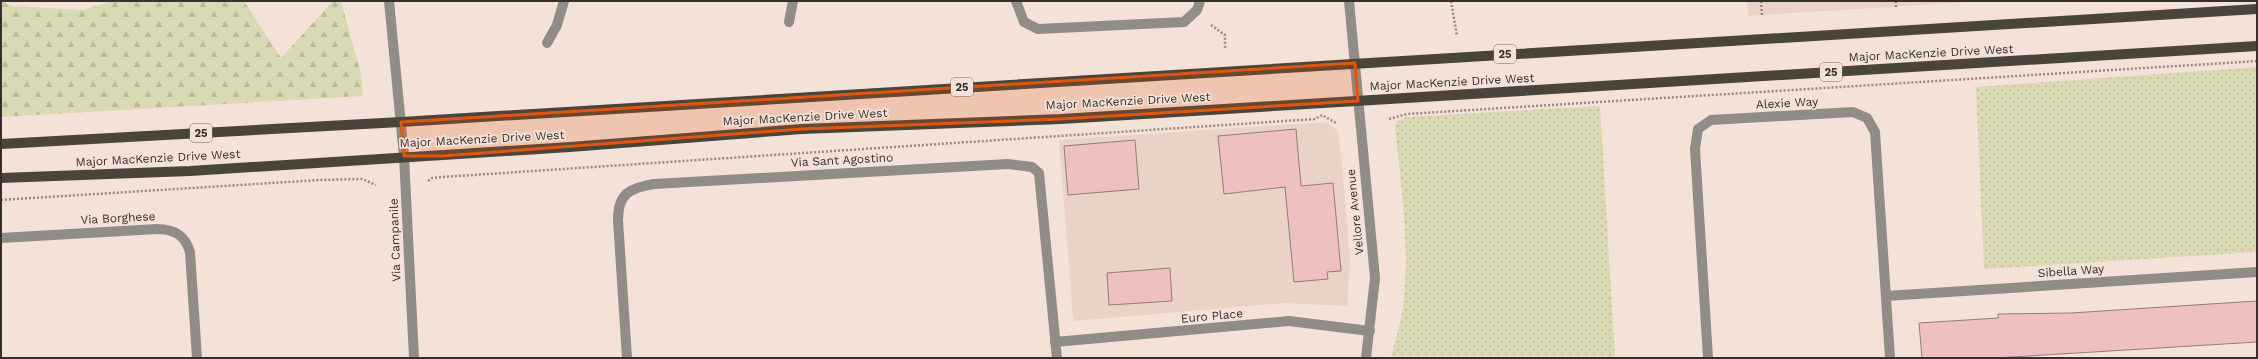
<svg xmlns="http://www.w3.org/2000/svg" width="2258" height="359" font-family="'Work Sans',sans-serif">
<style>
.built{fill:#ebd2c7}
.grass{fill:url(#grass-dots)}
.forest{fill:url(#forest-firs)}
.building{fill:#efc0c2;stroke:#8f7d7d}
.lines{fill:none;stroke-linecap:round;stroke-linejoin:round}
.path{stroke:#958983;stroke-width:2.5;stroke-dasharray:2 2;stroke-linecap:butt}
.minor{stroke:#908c86;stroke-width:10}
.major{stroke:#4b443a;stroke-width:10}
.marked{fill:#df570e;fill-opacity:0.2;stroke:#df570e;stroke-width:3;stroke-linejoin:round}
.labels{text-anchor:middle;stroke-width:3.5;stroke-linejoin:round;paint-order:stroke}
.shield{fill:#f4e2d9;stroke:#6f6560;stroke-width:1}
.shield-label{font-size:11px;font-weight:bold;fill:#362f2c}
.street-label{font-size:12px;fill:#362f2c;stroke:#f4e2d9}
</style>
<defs>
<pattern id="grass-dots" width="8" height="8" patternUnits="userSpaceOnUse"><rect width="8" height="8" fill="#d9d9b3"/><path d="M2 2h.1M6 6h.1" fill="none" stroke="#bbbb9a" stroke-width="1.8" stroke-linecap="round"/></pattern>
<pattern id="forest-firs" width="22" height="20" patternUnits="userSpaceOnUse"><rect width="22" height="20" fill="#d9d9b3"/><path d="M5 1l3.5 6h-7zM16 11l3.5 6h-7z" fill="#bbbb9a"/></pattern>
</defs>
<rect width="100%" height="100%" fill="#f4e2d9"/>
<g class="built">
<path d="M1747 1H1984L1748 16Z"/>
<path d="M1325 122 1338 130 1342 164 1350 261 1347 306 1284 303 1075 321 1073 318 1059 140Z"/>
</g>
<g class="grass">
<path d="M2257 67V252L1984 269 1976 87Z"/>
<path d="M1600 106 1615 358H1391C1396 338 1402 319 1404 298 1410 246 1400 178 1395 125L1399 120 1406 117Z"/>
</g>
<path class="forest" d="M1 1 12 6 83 10 112 1H244L281 58 333 1H341L361 74 363 96 1 117Z"/>
<g class="building">
<path d="M1296 129 1301 186 1333 183 1341 271 1327 272 1328 279 1294 282 1285 187 1224 194 1218 136Z"/>
<path d="M1135 140 1139 189 1068 195 1064 146Z"/>
<path d="M1170 268 1172 301 1109 305 1107 273Z"/>
<path d="M2257 301V342L1995 358H1922L1919 323 1998 318V314L2071 313Z"/>
</g>
<g class="lines">
<g class="path">
<path d="M1451 1 1457 36"/>
<path d="M1761 1 1762 16"/>
<path d="M1896 1V8"/>
<path d="M1211 25 1225 35V49"/>
<path d="M1389 119 1407 114 2257 61"/>
<path d="M428 181 432 178 443 177 1315 119 1322 115 1336 123"/>
<path d="M1 200 319 180 362 179 376 185"/>
</g>
<g class="minor">
<path d="M389 1 404 156 414 358"/>
<path d="M1016 1 1024 22 1038 29 1184 22 1197 10 1200 1"/>
<path d="M1349 1 1375 278 1366 358"/>
<path d="M789 22 793 1"/>
<path d="M547 43 557 25 564 1"/>
<path d="M1 238 157 229C174 229 185 235 190 252L197 358"/>
<path d="M1886 296 2257 272"/>
<path d="M1055 342 1289 321 1370 331"/>
<path d="M627 358 618 220C618 193 630 188 654 184L1008 164 1032 167 1039 173 1057 358"/>
<path d="M1708 358 1695 149 1698 129 1711 120 1853 112 1867 118 1875 132 1890 358"/>
</g>
<g class="major">
<path d="M1 144 401 122 2257 9"/>
<path d="M1 178 190 171 570 147 802 129 1061 119 2257 46"/>
</g>
</g>
<path class="marked" d="M1355 63 1358 101 1061 119 802 129 442 156H404L401 122Z"/>
<g class="labels">
<g class="shield">
<rect x="1494" y="45" width="22" height="18" rx="3"/>
<rect x="1820" y="63" width="22" height="18" rx="3"/>
<rect x="951" y="78" width="22" height="18" rx="3"/>
<rect x="190" y="124" width="22" height="18" rx="3"/>
</g>
<g class="shield-label">
<text x="1505" y="58">25</text>
<text x="1831" y="76">25</text>
<text x="962" y="91">25</text>
<text x="201" y="137">25</text>
</g>
<g class="street-label">
<text transform="translate(1931 53) rotate(-3)" y="4">Major MacKenzie Drive West</text>
<text transform="translate(1452 82) rotate(-3)" y="4">Major MacKenzie Drive West</text>
<text transform="translate(1128 101) rotate(-3)" y="4">Major MacKenzie Drive West</text>
<text transform="translate(1787 103) rotate(-3)" y="4">Alexie Way</text>
<text transform="translate(805 117) rotate(-3)" y="4">Major MacKenzie Drive West</text>
<text transform="translate(482 139) rotate(-3)" y="4">Major MacKenzie Drive West</text>
<text transform="translate(158 158) rotate(-3)" y="4">Major MacKenzie Drive West</text>
<text transform="translate(842 160) rotate(-3)" y="4">Via Sant Agostino</text>
<text transform="translate(1355 212) rotate(-96)" y="4">Vellore Avenue</text>
<text transform="translate(118 218) rotate(-3)" y="4">Via Borghese</text>
<text transform="translate(395 240) rotate(-92)" y="4">Via Campanile</text>
<text transform="translate(2071 271) rotate(-4)" y="4">Sibella Way</text>
<text transform="translate(1212 316) rotate(-5)" y="4">Euro Place</text>
</g>
</g>
<rect width="2258" height="359" fill="none" stroke="#362f2c" stroke-width="4"/>
</svg>
